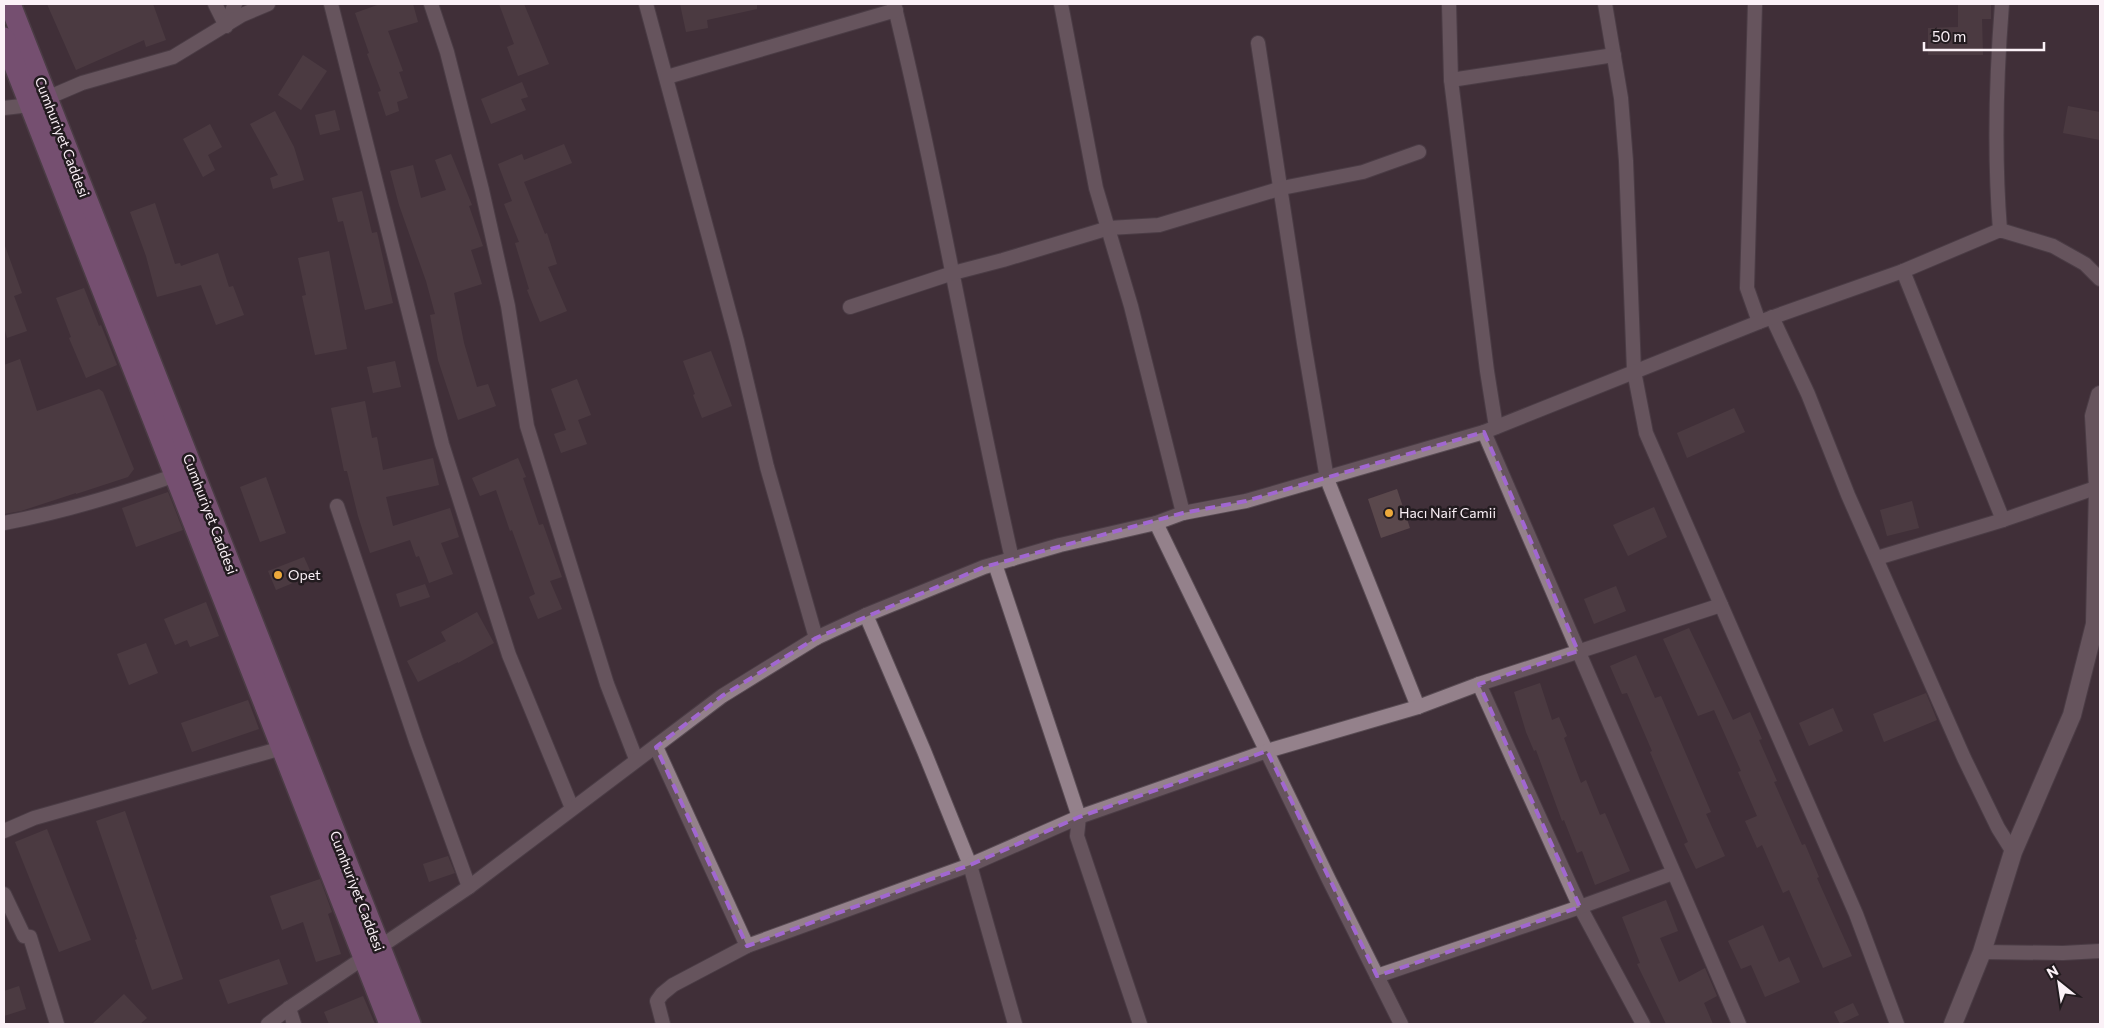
<svg xmlns="http://www.w3.org/2000/svg" width="2104" height="1028" font-family="Commissioner,sans-serif">
<style>
.building{fill:#5a484c}
.lines{fill:none;stroke-linecap:round;stroke-linejoin:round}
.minor-casing{stroke:#594c54;stroke-width:16}
.tertiary-casing{stroke:#594c54;stroke-width:20}
.primary-casing{stroke:#594c54;stroke-width:24}
.minor{stroke:#94818b;stroke-width:14}
.tertiary{stroke:#94818b;stroke-width:18}
.primary{stroke:#b577b4;stroke-width:21}
.marked{fill:none;stroke:#a167d0;stroke-width:4;stroke-dasharray:10 6;stroke-linejoin:round}
.poi-dot{fill:#eca93b;stroke:#221b1f;stroke-width:2}
.labels{text-anchor:middle;stroke-width:5;stroke-linejoin:round;paint-order:stroke}
.street-label{font-size:14px;fill:#fbf1f7;stroke:#221b1f}
.poi-label{font-size:14px;fill:#fbf1f7;stroke:#221b1f;text-anchor:start}
</style>
<rect width="100%" height="100%" fill="#403039"/>
<g class="building">
<path d="M47 4H153L166 40 146 47 144 40 76 70Z"/>
<path d="M380 4H413L418 22 388 31 403 71 399 72 408 98 397 102 399 111 386 116 378 92 381 91 367 54 369 53 355 13Z"/>
<path d="M499 4H524L549 64 518 76 507 47 514 44Z"/>
<path d="M680 4H757V9L707 20 708 28 686 32Z"/>
<path d="M1958 4H1991V19H1982L1983 55H1928V28L1958 27Z"/>
<path d="M303 55 327 71 301 110 278 95Z"/>
<path d="M522 82 528 97 521 99 526 110 491 124 481 99Z"/>
<path d="M2068 106 2100 112V140L2063 133Z"/>
<path d="M335 110 340 130 320 135 315 115Z"/>
<path d="M275 111 294 147 304 180 273 189 270 178 278 175 250 124Z"/>
<path d="M210 124 222 147 208 155 215 170 203 177 183 139Z"/>
<path d="M564 144 572 163 524 182 545 234 547 233 557 264 548 267 567 311 540 322 527 290 529 289 515 243 519 242 504 204 512 201 498 164 522 154 524 160Z"/>
<path d="M451 154 472 205 469 206 483 246 471 250 482 284 454 293 464 343 477 387 488 384 496 406 458 420 438 360 430 315 435 314 426 281 399 205 390 171 413 165 421 198 446 190 435 160Z"/>
<path d="M362 191 372 233 377 232 393 303 365 310 343 221 338 222 332 198Z"/>
<path d="M155 203 175 264 180 263 181 266 218 253 229 287 233 286 244 315 216 325 201 285 157 297 146 256 130 212Z"/>
<path d="M5 246 22 293 14 296 27 331 7 338 4 327Z"/>
<path d="M329 251 347 349 315 355 302 296 306 295 298 258Z"/>
<path d="M84 288 99 326 101 325 117 365 86 378 69 338 71 337 56 298Z"/>
<path d="M711 351 732 406 702 418 693 395 695 394 683 361Z"/>
<path d="M20 359 37 411 99 389 103 392 134 469 128 477 76 494V493L21 511 4 514V365Z"/>
<path d="M395 361 401 387 373 393 367 367Z"/>
<path d="M577 379 591 415 578 420 587 444 561 453 554 434 566 430 551 389Z"/>
<path d="M365 401 372 438 377 437 383 470 433 458 439 485 386 497 393 526 450 508 459 537 441 543 453 574 429 583 419 556 416 557 410 540 370 553 358 516 347 471H344L331 408Z"/>
<path d="M1734 408 1745 432 1687 458 1677 433Z"/>
<path d="M518 458 526 477 523 478 539 525 543 524 562 577 550 581 562 609 538 619 529 597 535 594 512 530 510 531 496 490 480 496 472 478Z"/>
<path d="M266 477 286 533 260 542 240 487Z"/>
<path d="M1397 489 1410 528 1381 538 1368 499Z"/>
<path d="M168 492 183 530 136 547 122 508Z"/>
<path d="M1912 501 1919 528 1887 536 1880 510Z"/>
<path d="M1654 507 1667 537 1628 556 1613 525Z"/>
<path d="M304 557 312 575 276 590 268 571Z"/>
<path d="M425 584 430 597 400 607 396 594Z"/>
<path d="M1616 586 1626 611 1594 624 1584 599Z"/>
<path d="M206 602 219 636 190 647 187 640 175 645 164 619Z"/>
<path d="M477 612 494 643 458 663V662L418 682 407 661 446 641 441 632Z"/>
<path d="M1689 628 1733 720 1750 712 1762 739 1759 740 1777 781 1774 782 1802 845 1805 844 1819 877 1817 878 1852 956 1823 968 1789 890 1783 893 1762 845 1757 848 1745 821 1757 816 1738 772 1741 771 1714 710 1698 716 1663 639Z"/>
<path d="M146 643 158 673 129 685 117 654Z"/>
<path d="M1636 655 1655 698 1661 696 1711 812 1706 814 1725 856 1696 869 1684 844 1688 842 1650 752 1652 751 1627 693 1622 694 1610 666Z"/>
<path d="M1540 683 1552 720 1559 717 1567 736 1564 738 1581 783 1586 780 1600 815 1605 813 1630 871 1595 885 1582 851 1577 853 1564 820 1562 821 1536 750 1534 751 1526 732 1514 692Z"/>
<path d="M1926 693 1937 720 1884 742 1873 714Z"/>
<path d="M248 700 259 729 192 752 181 723Z"/>
<path d="M1833 708 1843 731 1809 746 1799 723Z"/>
<path d="M125 811 183 979 152 990 135 940 137 939 96 821Z"/>
<path d="M47 829 91 940 59 952 15 842Z"/>
<path d="M448 856 455 873 429 882 423 864Z"/>
<path d="M320 879 332 912 328 914 341 954 316 962 303 922 282 930 270 896Z"/>
<path d="M1666 900 1678 931 1660 938 1679 982 1705 968 1717 996 1704 1003 1713 1024H1666L1637 964 1640 963 1622 917Z"/>
<path d="M1763 925 1779 962 1789 957 1800 982 1765 997 1751 965 1741 969 1728 941Z"/>
<path d="M279 959 288 984 228 1004 219 980Z"/>
<path d="M19 986 26 1009 4 1016V991Z"/>
<path d="M124 994 147 1018 140 1024H92Z"/>
<path d="M363 996 375 1024H329L324 1012Z"/>
<path d="M1853 1003 1859 1015 1840 1024 1834 1012Z"/>
</g>
<g class="lines">
<g class="minor-casing">
<g id="minor">
<path d="M215 4 226 26"/>
<path d="M331 4 442 444 509 655 572 808"/>
<path d="M431 4 447 52 482 190 508 306 527 426 607 684 636 759"/>
<path d="M646 4 737 341 767 467 816 638"/>
<path d="M894 4C939 188 970 375 1012 559"/>
<path d="M1061 4 1096 188 1131 306 1183 513"/>
<path d="M1449 4 1451 80 1487 371 1496 427"/>
<path d="M1605 4 1621 98 1626 161 1634 371 1646 433 1856 914 1897 1024"/>
<path d="M1755 4 1747 288 1759 322"/>
<path d="M226 26 235 4"/>
<path d="M1258 43 1304 343 1327 479 1418 707"/>
<path d="M667 77 896 10"/>
<path d="M1451 80 1614 55"/>
<path d="M47 98 82 83 173 57 242 15 268 4"/>
<path d="M4 108 30 105"/>
<path d="M2000 230C1994 154 1996 79 2002 4"/>
<path d="M1903 271 2003 520"/>
<path d="M850 307 953 273 1003 260 1109 228 1159 225 1282 188 1363 172 1419 152"/>
<path d="M1772 317 1808 394 1848 495 1964 758 1998 828 2013 852"/>
<path d="M1484 432 1739 1024"/>
<path d="M337 506 416 741 469 887"/>
<path d="M4 523C63 512 119 495 176 475"/>
<path d="M1156 523 1329 880 1401 1024"/>
<path d="M1877 558 2003 520 2098 487"/>
<path d="M995 564 1079 817 1077 836 1140 1024"/>
<path d="M866 615 924 751 970 865 1015 1024"/>
<path d="M1479 684 1580 907 1643 1024"/>
<path d="M656 747 747 946"/>
<path d="M4 831 34 818 282 748"/>
<path d="M4 894 24 936 30 937 57 1024"/>
<path d="M1982 952 2063 953 2100 951"/>
<path d="M1377 976 1580 907 1673 873"/>
<path d="M289 1008 294 1024"/>
<path d="M268 1024 289 1008 469 887 722 696 816 638 866 615 984 567 1060 545 1156 523 1183 513 1246 501 1484 432 1759 322 1903 271 2000 230 2053 246 2085 264 2100 279"/>
<path d="M663 1024 657 1001 662 994 673 985 747 946 970 865 1079 817 1267 751 1418 707 1479 684 1721 605"/>
</g>
</g>
<g class="tertiary-casing">
<path id="tertiary" d="M1953 1024 1982 952 2013 852 2072 715 2095 624 2098 487 2094 416 2100 395"/>
</g>
<g class="primary-casing">
<g id="primary">
<path d="M10 4 410 1024"/>
<path d="M4 38 390 1024"/>
</g>
</g>
<use href="#minor" class="minor"/>
<use href="#tertiary" class="tertiary"/>
<use href="#primary" class="primary"/>
</g>
<path d="M0 0H2104V1028H0ZM1484 432 1578 651 1479 684 1580 907 1377 976 1267 751 1079 817 970 865 747 946 656 747 722 696 816 638 984 567 1183 513 1246 501Z" fill="#403039" fill-opacity=".55" fill-rule="evenodd"/>
<path class="marked" d="M1484 432 1578 651 1479 684 1580 907 1377 976 1267 751 1079 817 970 865 747 946 656 747 722 696 816 638 984 567 1183 513 1246 501Z"/>
<g class="poi-dot">
<circle cx="1389" cy="513" r="5"/>
<circle cx="278" cy="575" r="5"/>
</g>
<g class="labels">
<g class="street-label">
<text transform="translate(62 137) rotate(69)" y="5">Cumhuriyet Caddesi</text>
<text transform="translate(210 514) rotate(69)" y="5">Cumhuriyet Caddesi</text>
<text transform="translate(357 891) rotate(69)" y="5">Cumhuriyet Caddesi</text>
</g>
<g class="poi-label">
<text x="1399" y="518">Hacı Naif Camii</text>
<text x="288" y="580">Opet</text>
</g>
</g>
<rect width="2104" height="1028" fill="none" stroke="#fbf1f7" stroke-width="10"/>
<g transform="translate(2059 983) rotate(330)" stroke="#221b1f" stroke-width="4" paint-order="stroke">
<path d="M0-4L9 19L0 12L-9 19Z" fill="#fbf1f7"/>
<text y="-8" font-size="14" font-weight="bold" text-anchor="middle" fill="#fbf1f7">N</text>
</g>
<path d="M1924 42v8h120v-8" fill="none" stroke="#fbf1f7" stroke-width="2.5"/>
<text x="1932" y="42" font-size="15" fill="#fbf1f7" stroke="#221b1f" stroke-width="4" paint-order="stroke">50 m</text>
</svg>
